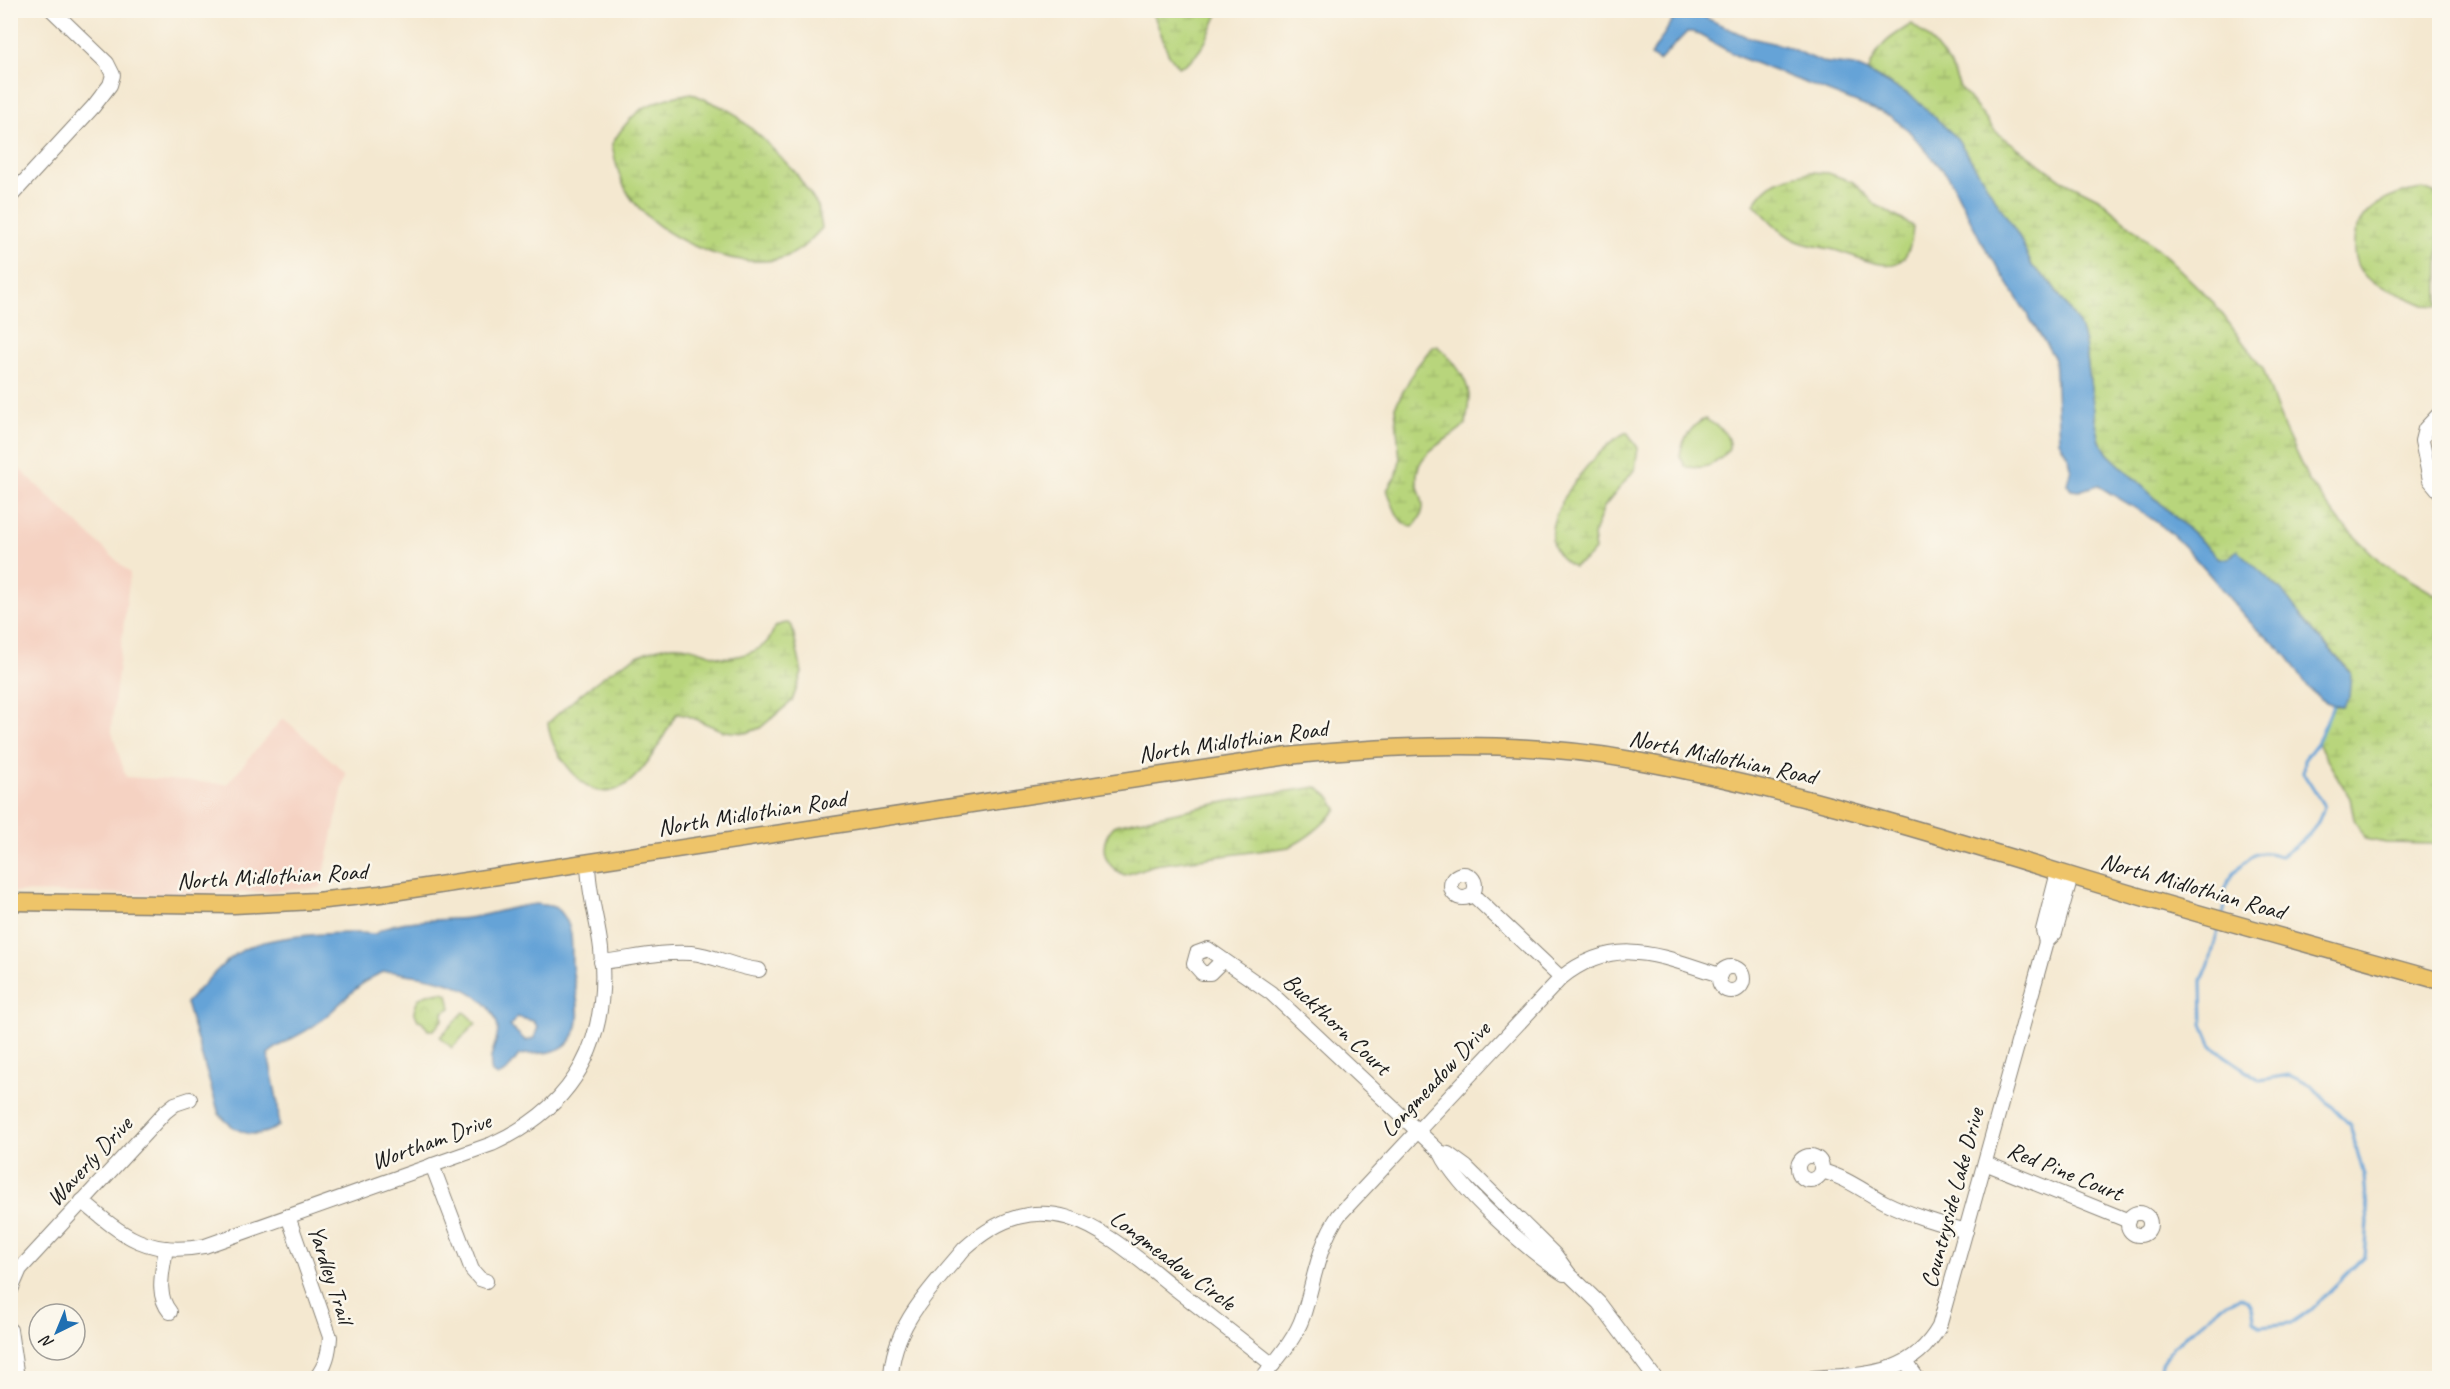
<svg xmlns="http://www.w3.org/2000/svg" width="2450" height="1389" font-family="Caveat,sans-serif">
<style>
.built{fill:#f5d2c2}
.grass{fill:#b8d57c;stroke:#6a784c;stroke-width:1.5}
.wetland{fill:url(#wetland-marsh);stroke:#6a784c;stroke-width:1.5}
.park{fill:url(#park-crowns);stroke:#6a784c;stroke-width:1.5}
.water{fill:#65a3d7;stroke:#40607a;stroke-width:1.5;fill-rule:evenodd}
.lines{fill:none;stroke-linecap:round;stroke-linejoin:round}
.stream{stroke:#65a3d7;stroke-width:3}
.minor-casing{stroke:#888276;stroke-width:16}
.major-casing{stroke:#888276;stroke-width:19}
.minor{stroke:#fff;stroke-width:14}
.major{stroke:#eec469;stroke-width:16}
.labels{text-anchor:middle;stroke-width:5;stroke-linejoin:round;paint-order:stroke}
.street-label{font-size:24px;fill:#1c1c1c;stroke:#fbf7ec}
</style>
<defs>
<pattern id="wetland-marsh" width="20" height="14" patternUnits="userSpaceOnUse" patternTransform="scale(1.5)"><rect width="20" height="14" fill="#b8d57c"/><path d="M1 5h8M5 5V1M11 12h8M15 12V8" fill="none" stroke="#9eb66b"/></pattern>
<pattern id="park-crowns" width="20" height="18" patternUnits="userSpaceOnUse" patternTransform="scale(1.5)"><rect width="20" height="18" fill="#b8d57c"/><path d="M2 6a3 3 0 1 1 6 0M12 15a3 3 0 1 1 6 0" fill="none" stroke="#9eb66b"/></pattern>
</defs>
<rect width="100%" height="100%" fill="#fbf7ec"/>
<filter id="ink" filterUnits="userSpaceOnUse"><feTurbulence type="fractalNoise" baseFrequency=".0167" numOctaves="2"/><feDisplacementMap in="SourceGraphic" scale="12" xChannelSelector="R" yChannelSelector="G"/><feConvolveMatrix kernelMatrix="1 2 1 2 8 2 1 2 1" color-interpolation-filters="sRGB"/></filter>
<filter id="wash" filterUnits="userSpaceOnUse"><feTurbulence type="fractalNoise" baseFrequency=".008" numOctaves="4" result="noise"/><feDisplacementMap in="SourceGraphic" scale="24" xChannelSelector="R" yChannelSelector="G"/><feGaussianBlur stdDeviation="1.35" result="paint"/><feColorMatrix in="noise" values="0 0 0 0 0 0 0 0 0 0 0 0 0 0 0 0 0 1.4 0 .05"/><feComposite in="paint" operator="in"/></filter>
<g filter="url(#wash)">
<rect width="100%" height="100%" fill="#f4e8d0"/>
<path class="built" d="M11 461 130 573 111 729 126 777 227 784 283 718 346 773 321 888 196 895 11 892Z"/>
<g class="grass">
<path d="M1705 419C1718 426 1730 432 1729 448 1718 465 1706 469 1686 467L1680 457C1681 442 1691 425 1705 419Z"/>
<path d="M464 1012 476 1023 452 1048 440 1037Z"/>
</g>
<g class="wetland">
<path d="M1152 10H1216L1218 14C1209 33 1200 61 1178 67L1168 53Z"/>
<path d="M1912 24 1929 38 1950 64 1960 87 1995 131 2062 180 2098 198 2168 258 2214 303 2263 369 2284 428 2309 481 2341 523 2382 563 2439 597V844L2386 843 2365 839 2354 819 2350 798 2317 743 2333 706H2342L2351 672 2309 627 2228 559 2219 558 2108 454 2100 441 2095 419 2085 343 2080 326 2070 311 2051 283 2032 266 2019 236 1913 97 1868 72C1879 44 1887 39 1912 24Z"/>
<path d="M691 93 731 111 763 139 795 172 818 206 822 228C811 240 799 253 782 258 734 272 656 237 629 195 619 179 615 162 612 144 634 107 650 101 691 93Z"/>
<path d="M1811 172 1828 173 1853 182 1876 205 1913 226C1910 282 1878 264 1841 252 1828 247 1813 247 1800 242 1782 236 1767 217 1754 204 1771 178 1783 178 1811 172Z"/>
<path d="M2423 189 2439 195V306L2424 305C2412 299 2373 284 2366 277 2357 269 2353 256 2354 244 2355 208 2392 193 2423 189Z"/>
<path d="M1437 346C1451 357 1467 377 1469 395 1469 404 1467 415 1466 424 1451 439 1424 448 1418 469 1411 492 1436 503 1413 527 1397 526 1393 503 1387 490L1397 474 1400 460 1395 407 1415 369 1432 347Z"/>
<path d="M1627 432 1638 448 1635 469 1604 507 1593 536 1595 550 1588 558 1573 567C1565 562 1557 556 1554 547 1539 515 1599 445 1627 432Z"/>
<path d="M788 623 792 626 802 673 792 701 760 728 746 733 723 731 686 715 676 714C656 750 620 827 573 773 560 758 550 743 548 723 578 695 637 642 680 646 700 647 717 662 738 656 748 654 759 650 766 643 777 632 768 625 788 623Z"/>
<path d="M1317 787 1330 797 1337 809C1323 825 1309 838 1289 847L1154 865 1125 875C1101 865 1098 842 1115 825L1254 796Z"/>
</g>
<path class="park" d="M442 992 448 994 451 1008 443 1012V1019L434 1030H428L422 1021 418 1020 414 1011 418 999 427 994Z"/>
<g class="water">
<path d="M1660 11H1707L1705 14 1706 18 1747 37 1785 46 1822 62 1854 66 1868 72 1913 97 1957 138 2019 236 2032 266 2051 283 2080 326 2085 343 2095 419 2100 441 2108 454 2219 558 2228 559 2237 550 2282 591 2309 627 2351 673 2349 697 2342 706C2315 705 2303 679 2290 660 2279 645 2262 635 2250 622 2221 590 2196 555 2163 527 2143 511 2119 499 2097 485L2079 491 2071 490 2067 484 2071 468 2069 458 2059 441 2054 357 1981 241 1949 177 1908 130 1890 116 1739 57 1694 32H1687L1659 61 1650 56 1673 20Z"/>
<path d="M536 904C544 905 555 905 561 912 575 929 571 946 572 965 574 989 588 1025 567 1044 555 1055 534 1053 519 1055L507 1071 498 1076 492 1073C485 1048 508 1038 492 1012 474 985 436 978 406 974 399 973 390 970 384 972 357 981 338 1009 315 1025 300 1036 283 1041 268 1054L278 1104 279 1126C254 1141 237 1134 219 1114L186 1003C202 986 229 954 251 946 281 935 343 931 375 934 395 917 441 921 467 918 490 915 512 906 536 904ZM517 1017 533 1021 538 1027 534 1038 526 1041 510 1026Z"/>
</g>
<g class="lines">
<g class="stream">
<path d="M2223 914C2227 906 2223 899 2224 891 2227 879 2249 853 2262 853 2268 852 2275 855 2281 856 2301 842 2318 832 2324 806L2303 773 2304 760 2317 743 2333 706"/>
<path d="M2164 1378 2161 1368 2162 1363 2173 1347 2222 1305 2240 1297C2251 1302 2254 1308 2254 1320L2261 1326 2291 1323 2310 1310 2365 1256 2368 1223 2364 1176 2350 1125 2312 1086 2289 1075 2260 1080 2218 1051 2211 1044 2203 1025 2202 980 2209 965 2219 926"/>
</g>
</g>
</g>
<g filter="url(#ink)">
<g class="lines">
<g class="minor-casing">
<g id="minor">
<path d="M10 197 93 107 110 85 113 75 107 63 52 10"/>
<path d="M2440 413 2425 429 2422 441 2430 480 2440 492"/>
<circle cx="1463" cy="886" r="12"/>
<path d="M1473 895 1561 978"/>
<path d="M2046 942 2043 930 2058 872"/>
<path d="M1223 960 1210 973H1202L1194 964 1197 953 1208 949 1271 993 1441 1153C1457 1188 1531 1253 1564 1274H1569"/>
<path d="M601 962C630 959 661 951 691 953 715 955 735 968 759 970"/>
<circle cx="1731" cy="979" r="12"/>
<path d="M1441 1153 1448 1154 1466 1167 1556 1256 1569 1274 1599 1303 1655 1378"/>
<circle cx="1810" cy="1168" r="12"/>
<path d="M1985 1163 2129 1221"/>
<path d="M432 1165 472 1270 480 1279 486 1281"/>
<path d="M1822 1171C1845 1177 1863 1191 1884 1202 1910 1215 1938 1223 1966 1231"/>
<path d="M82 1201C123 1236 148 1257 205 1246L492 1144C576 1106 610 1040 601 949 598 921 588 892 588 863"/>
<circle cx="2139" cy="1224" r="11"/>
<path d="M288 1216 330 1337C329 1353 326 1365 316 1378"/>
<path d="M166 1248C163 1270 155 1294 170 1312"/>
<path d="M10 1292 20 1269 165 1112 175 1104 190 1099"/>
<path d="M10 1330 17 1378"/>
<path d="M1906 1362 1917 1378"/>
<path d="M891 1378C892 1325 932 1288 964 1249 1046 1175 1105 1232 1172 1286 1205 1312 1239 1338 1273 1365"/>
<path d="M1262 1378C1277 1359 1295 1340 1303 1316 1314 1282 1318 1245 1339 1215L1561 978C1616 934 1659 956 1720 975"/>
<path d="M1813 1378C1863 1374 1911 1377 1939 1327L2046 942 2055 933 2071 876"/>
</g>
</g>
<g class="major-casing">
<path id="major" d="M10 902 234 905 316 901 380 894 1288 756C1399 744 1522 740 1632 760 1780 787 1925 831 2068 875 2191 913 2316 946 2440 981"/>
</g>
<use href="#minor" class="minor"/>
<use href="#major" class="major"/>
</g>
</g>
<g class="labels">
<g class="street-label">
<text transform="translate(1233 741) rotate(-8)" y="8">North Midlothian Road</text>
<text transform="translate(1723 757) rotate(12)" y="8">North Midlothian Road</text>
<text transform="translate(752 813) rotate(-9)" y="8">North Midlothian Road</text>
<text transform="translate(272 876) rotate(-3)" y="8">North Midlothian Road</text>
<text transform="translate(2193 886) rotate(16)" y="8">North Midlothian Road</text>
<text transform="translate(1337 1024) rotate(43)" y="8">Buckthorn Court</text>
<text transform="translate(1435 1079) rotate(-47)" y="8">Longmeadow Drive</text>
<text transform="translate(431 1141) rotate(-20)" y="8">Wortham Drive</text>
<text transform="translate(89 1161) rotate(-47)" y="8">Waverly Drive</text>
<text transform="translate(2065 1171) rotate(22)" y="8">Red Pine Court</text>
<text transform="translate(1952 1198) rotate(-75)" y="8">Countryside Lake Drive</text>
<text transform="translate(1173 1260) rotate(37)" y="8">Longmeadow Circle</text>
<text transform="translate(331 1274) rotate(72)" y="8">Yardley Trail</text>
</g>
</g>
<rect width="2450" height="1389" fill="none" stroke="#fbf7ec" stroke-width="36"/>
<g transform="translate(57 1332) rotate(223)"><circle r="28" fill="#fbf7ec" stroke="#a29f99" stroke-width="1.5"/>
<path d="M0-4.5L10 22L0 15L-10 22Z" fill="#1f6fb2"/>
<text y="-9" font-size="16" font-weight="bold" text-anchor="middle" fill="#1c1c1c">N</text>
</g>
</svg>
